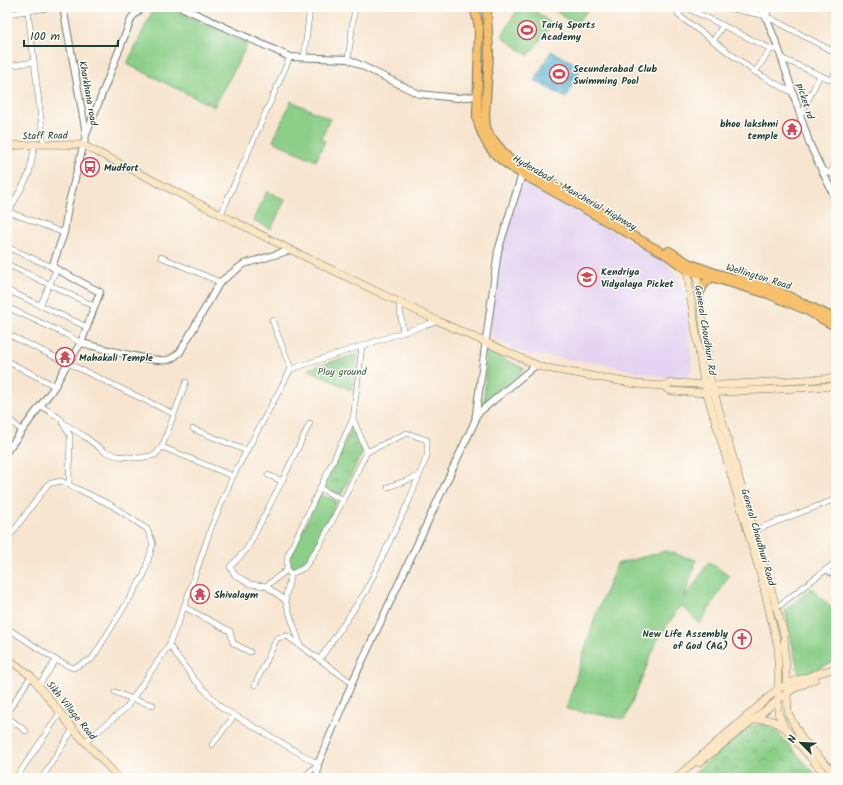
<svg xmlns="http://www.w3.org/2000/svg" width="843" height="785" font-family="Kalam,sans-serif">
<style>
.built{fill:#e4d3f2}
.grass{fill:#8ace87;stroke:#54865e}
.park{fill:url(#park-crowns);stroke:#54865e}
.water{fill:url(#water-waves);stroke:#3b7884}
.lines{fill:none;stroke-linecap:round;stroke-linejoin:round}
.minor-casing{stroke:#6b786a;stroke-width:6}
.tertiary-casing{stroke:#6b786a;stroke-width:8}
.secondary-casing{stroke:#6b786a;stroke-width:8}
.primary-casing{stroke:#6b786a;stroke-width:10}
.minor{stroke:#fff;stroke-width:5}
.tertiary{stroke:#fff;stroke-width:6}
.secondary{stroke:#fce6c4;stroke-width:7}
.primary{stroke:#f7c06c;stroke-width:8}
.labels{text-anchor:middle;stroke-width:3;stroke-linejoin:round;paint-order:stroke}
.poi-label{font-size:10px;font-weight:bold;fill:#1f3d34;stroke:#fdfcf7;text-anchor:start}
.street-label{font-size:10px;fill:#1f3d34;stroke:#fdfcf7}
.park-label{font-size:10px;fill:#3a6149;stroke:#fdfcf7}
</style>
<defs>
<pattern id="park-crowns" width="20" height="18" patternUnits="userSpaceOnUse"><rect width="20" height="18" fill="#8ace87"/><path d="M2 6a3 3 0 1 1 6 0M12 15a3 3 0 1 1 6 0" fill="none" stroke="#70a86f"/></pattern>
<pattern id="water-waves" width="16" height="10" patternUnits="userSpaceOnUse"><rect width="16" height="10" fill="#57b3d5"/><path d="M0 5q4-4 8 0t8 0" fill="none" stroke="#4793ae"/></pattern>
</defs>
<rect width="100%" height="100%" fill="#fdfcf7"/>
<filter id="ink" filterUnits="userSpaceOnUse"><feTurbulence type="fractalNoise" baseFrequency=".025" numOctaves="2"/><feDisplacementMap in="SourceGraphic" scale="8" xChannelSelector="R" yChannelSelector="G"/><feConvolveMatrix kernelMatrix="1 2 1 2 8 2 1 2 1" color-interpolation-filters="sRGB"/></filter>
<filter id="wash" filterUnits="userSpaceOnUse"><feTurbulence type="fractalNoise" baseFrequency=".012" numOctaves="4" result="noise"/><feDisplacementMap in="SourceGraphic" scale="16" xChannelSelector="R" yChannelSelector="G"/><feGaussianBlur stdDeviation="0.9" result="paint"/><feColorMatrix in="noise" values="0 0 0 0 0 0 0 0 0 0 0 0 0 0 0 0 0 1.4 0 .05"/><feComposite in="paint" operator="in"/></filter>
<g filter="url(#wash)">
<rect width="100%" height="100%" fill="#f7e5cf"/>
<path class="built" d="M524 184 529 185 664 259 681 283 688 304 692 373 684 379 676 380 603 364 521 353 492 337 490 321 498 259 520 187Z"/>
<g class="grass">
<path d="M162 7H168L248 44 214 107 127 64 151 14Z"/>
<path d="M519 7H530L552 24 528 56 502 36Z"/>
<path d="M551 7H590L575 26Z"/>
<path d="M291 101 330 119 321 139 325 141 316 161 273 141Z"/>
<path d="M267 191 285 200 271 229 253 220Z"/>
<path d="M487 351 525 369 484 404Z"/>
<path d="M320 494 337 501 320 540 301 567 292 569 290 558Z"/>
<path d="M665 551 696 560 684 600 709 562 729 576 700 624 681 605 657 641 625 719 566 709 595 617 617 564Z"/>
<path d="M812 588 830 607 836 611V661L799 676 785 610Z"/>
</g>
<g class="park">
<path d="M358 354 353 391 308 369Z"/>
<path d="M353 425 363 452 341 495 324 487Z"/>
<path d="M765 723 775 730 819 778H688L748 727Z"/>
</g>
<path class="water" d="M551 51 582 67 566 98 535 81Z"/>
</g>
<g filter="url(#ink)">
<g class="lines">
<g class="minor-casing">
<g id="minor">
<path d="M684 7 678 15 755 72 793 93"/>
<path d="M685 7 771 49 779 50"/>
<path d="M724 7 766 16 836 53"/>
<path d="M827 7 836 12"/>
<path d="M28 12 44 144"/>
<path d="M7 14 55 7"/>
<path d="M766 16 770 7"/>
<path d="M713 41 723 25"/>
<path d="M304 57 310 7"/>
<path d="M781 58 836 82"/>
<path d="M348 59 355 7"/>
<path d="M7 66 34 62"/>
<path d="M755 72 771 49"/>
<path d="M832 80 836 71"/>
<path d="M801 115 820 75"/>
<path d="M7 159 11 146"/>
<path d="M821 169 836 176"/>
<path d="M830 173 836 164"/>
<path d="M9 212 64 233"/>
<path d="M221 214 290 57"/>
<path d="M7 215 29 174 35 144"/>
<path d="M7 247 52 267"/>
<path d="M161 257 220 282"/>
<path d="M7 264 94 306"/>
<path d="M7 290 87 327"/>
<path d="M399 302 403 332"/>
<path d="M40 306 56 270"/>
<path d="M7 307 67 335 81 343"/>
<path d="M272 320 291 369"/>
<path d="M7 334 174 414"/>
<path d="M7 361 55 386"/>
<path d="M186 382 162 447 233 476"/>
<path d="M41 406 61 419 70 436 69 484"/>
<path d="M7 417 22 431"/>
<path d="M63 423 84 436 105 452 118 456 140 458 155 455 162 447"/>
<path d="M193 429 247 451"/>
<path d="M268 475 282 481 310 423"/>
<path d="M282 481 247 549 230 567 235 575 250 584 266 586 285 600"/>
<path d="M388 487 419 476"/>
<path d="M319 488 343 500 367 452 353 419"/>
<path d="M755 530 836 499"/>
<path d="M7 540 48 484 61 481 111 505 147 529 153 543 144 575 92 659 73 668 56 660 7 628"/>
<path d="M287 570V557L353 419 362 346"/>
<path d="M825 570 836 576"/>
<path d="M291 574 304 568 321 543 343 500"/>
<path d="M266 586 287 570 291 574 285 600 300 644"/>
<path d="M184 607 230 631 233 643 250 652"/>
<path d="M776 608 836 562"/>
<path d="M169 645 194 679 222 708 318 764 303 778"/>
<path d="M320 659 366 591 408 503 427 456V440L407 433 367 452"/>
<path d="M39 685 56 660"/>
<path d="M255 685 277 638 287 636 352 683"/>
<path d="M115 692 132 699 153 705"/>
<path d="M7 713 31 676"/>
<path d="M7 717 26 731"/>
<path d="M85 742 126 708 169 645 184 607 211 528 233 476 291 369 438 321"/>
<path d="M212 745 234 716"/>
<path d="M16 778 60 713"/>
<path d="M42 778 73 729"/>
</g>
</g>
<g class="tertiary-casing">
<g id="tertiary">
<path d="M63 7 86 133"/>
<path d="M181 7 290 57 348 59 419 94 457 98 477 96"/>
<path d="M762 7 779 50 810 145 836 200"/>
<path d="M81 343C102 348 148 362 167 360 173 359 176 355 180 352L220 282 244 264 291 250"/>
<path d="M476 415 536 365"/>
<path d="M7 451 55 386 67 364 81 343 100 292 52 267 64 233 68 206 86 135 132 17 143 7"/>
<path d="M317 778 318 764 352 683 475 421 498 251 522 174"/>
</g>
</g>
<g class="secondary-casing">
<g id="secondary">
<path d="M7 146 44 144 83 145 291 250 438 321 541 367 636 384 663 386 671 383 721 385 836 378"/>
<path d="M688 265 689 288 704 383 761 576 778 647V713L784 727 828 778"/>
<path d="M696 268 710 378 784 634 788 713 802 739 836 775"/>
<path d="M663 386 670 391 706 393 836 386"/>
<path d="M7 658 31 676 73 729 119 778"/>
<path d="M752 720C766 718 772 719 783 727"/>
<path d="M699 763 787 693 797 687 815 679"/>
<path d="M676 778 778 689 794 681 836 668"/>
</g>
</g>
<g class="primary-casing">
<g id="primary">
<path d="M474 7 479 27 477 118C484 148 497 159 522 174L667 255 687 270 768 294 806 310 836 327"/>
<path d="M485 7 487 12 489 54 485 115 486 127 490 136 509 159 616 221"/>
<path d="M669 251 688 263 715 273 774 289 836 319"/>
<path d="M700 292 704 284 711 278"/>
</g>
</g>
<use href="#minor" class="minor"/>
<use href="#tertiary" class="tertiary"/>
<use href="#secondary" class="secondary"/>
<use href="#primary" class="primary"/>
</g>
</g>
<defs>
<g id="stadium-ring" transform="scale(1)"><circle r="9.5" fill="#fdfcf7" stroke="#d1495b" stroke-width="1.5"/><path d="M0-5a6.5 5 0 1 0 0 10a6.5 5 0 1 0 0-10ZM-3.5-1.8h7v3.6h-7Z" fill="#d1495b"/></g>
<g id="temple-ring" transform="scale(1)"><circle r="9.5" fill="#fdfcf7" stroke="#d1495b" stroke-width="1.5"/><path d="M0-6L5-2H3V0L6.5 2.5H4V6H1.5V3h-3V6H-4V2.5H-6.5L-3 0V-2H-5Z" fill="#d1495b"/></g>
<g id="bus-ring" transform="scale(1)"><circle r="9.5" fill="#fdfcf7" stroke="#d1495b" stroke-width="1.5"/><path d="M-5-6H5V4H4V6H2V4H-2V6H-4V4H-5ZM-3.5-4V0h7V-4ZM-3.5 1.2v1.5H-2V1.2ZM2 1.2v1.5H3.5V1.2Z" fill="#d1495b"/></g>
<g id="school-ring" transform="scale(1)"><circle r="9.5" fill="#fdfcf7" stroke="#d1495b" stroke-width="1.5"/><path d="M0-5L7-2L0 1L-7-2ZM-4 1L0 2.5L4 1V4Q0 6-4 4Z" fill="#d1495b"/></g>
<g id="church-ring" transform="scale(1)"><circle r="9.5" fill="#fdfcf7" stroke="#d1495b" stroke-width="1.5"/><path d="M-1.2-6h2.4v3.5h3.3v2.4h-3.3V6h-2.4V-.1h-3.3v-2.4h3.3Z" fill="#d1495b"/></g>
</defs>
<g fill-rule="evenodd">
<use href="#stadium-ring" x="527" y="30"/>
<use href="#stadium-ring" x="559" y="74"/>
<use href="#temple-ring" x="792" y="129"/>
<use href="#bus-ring" x="90" y="167"/>
<use href="#school-ring" x="587" y="277"/>
<use href="#temple-ring" x="65" y="357"/>
<use href="#temple-ring" x="200" y="594"/>
<use href="#church-ring" x="742" y="639"/>
</g>
<g class="labels">
<g class="poi-label">
<text x="541" y="28">Tariq Sports<tspan x="541" dy="12">Academy</tspan></text>
<text x="573" y="72">Secunderabad Club<tspan x="573" dy="12">Swimming Pool</tspan></text>
<text x="778" y="127" text-anchor="end">bhoo lakshmi<tspan x="778" dy="12">temple</tspan></text>
<text x="104" y="171">Mudfort</text>
<text x="601" y="275">Kendriya<tspan x="601" dy="12">Vidyalaya Picket</tspan></text>
<text x="79" y="361">Mahakali Temple</text>
<text x="214" y="598">Shivalaym</text>
<text x="728" y="637" text-anchor="end">New Life Assembly<tspan x="728" dy="12">of God (AG)</tspan></text>
</g>
<g class="street-label">
<text transform="translate(89 93) rotate(80)" y="4">Kharkhana road</text>
<text transform="translate(806 101) rotate(72)" y="4">picket rd</text>
<text transform="translate(45 135) rotate(-1)" y="4">Staff Road</text>
<text transform="translate(575 192) rotate(30)" y="4">Hyderabad - Mancherial Highway</text>
<text transform="translate(759 276) rotate(17)" y="4">Wellington Road</text>
<text transform="translate(706 330) rotate(81)" y="4">General Choudhuri Rd</text>
<text transform="translate(759 537) rotate(74)" y="4">General Choudhuri Road</text>
<text transform="translate(72 710) rotate(51)" y="4">Sikh Village Road</text>
</g>
<g class="park-label">
<text x="342" y="375">Play ground</text>
</g>
</g>
<rect width="843" height="785" fill="none" stroke="#fdfcf7" stroke-width="24"/>
<g transform="translate(801 743) rotate(294)" stroke="#fdfcf7" stroke-width="3" paint-order="stroke">
<path d="M0-3L7 15L0 10L-7 15Z" fill="#1f3d34"/>
<text y="-6" font-size="11" font-weight="bold" text-anchor="middle" fill="#1f3d34">N</text>
</g>
<path d="M24 40v6h94v-6" fill="none" stroke="#1f3d34" stroke-width="2"/>
<text x="30" y="40" font-size="12" fill="#1f3d34" stroke="#fdfcf7" stroke-width="3" paint-order="stroke">100 m</text>
</svg>
